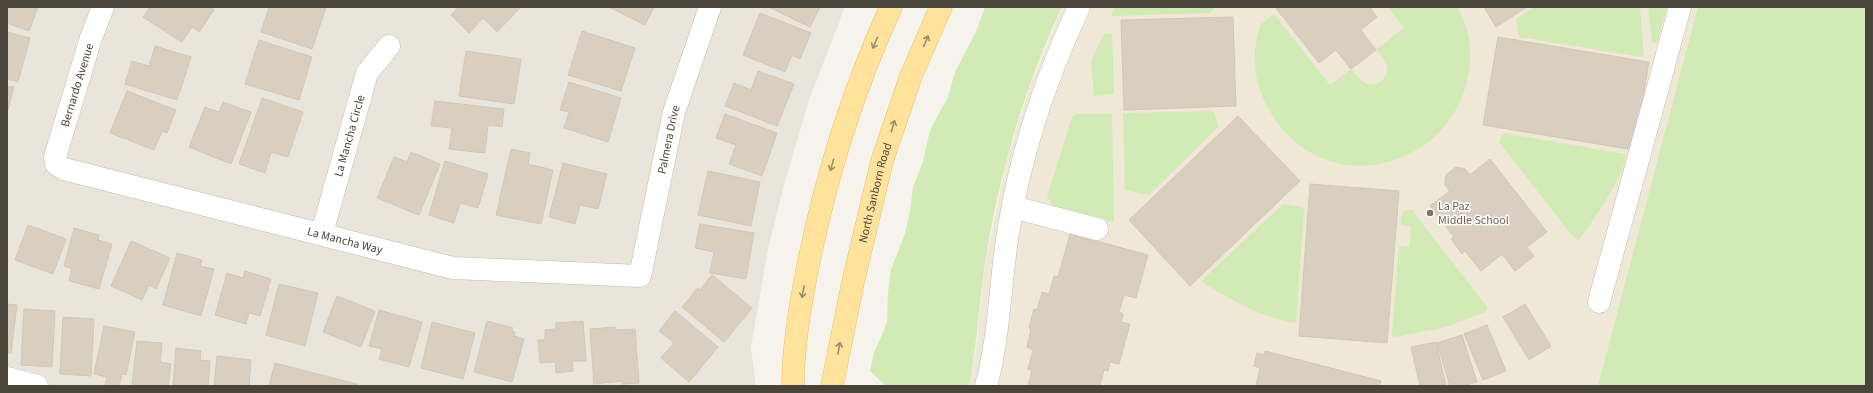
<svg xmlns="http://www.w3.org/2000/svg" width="1873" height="393" font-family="'Source Sans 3',sans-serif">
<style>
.residential{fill:#eae5da}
.education{fill:#efe8d6}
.green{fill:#d2eab5}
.building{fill:#d8cfc1;stroke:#d3c7b4}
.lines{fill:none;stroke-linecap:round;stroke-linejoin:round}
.minor-casing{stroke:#c2bbae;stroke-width:23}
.major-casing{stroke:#e6c16a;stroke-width:23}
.minor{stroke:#fff;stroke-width:22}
.major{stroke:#ffe39c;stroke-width:22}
.oneway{stroke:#9c8c66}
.education-dot{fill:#8d6e63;stroke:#fff;stroke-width:1.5}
.labels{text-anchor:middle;stroke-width:3;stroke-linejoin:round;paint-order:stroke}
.street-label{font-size:12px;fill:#4b4439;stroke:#fff}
.education-label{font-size:12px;fill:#785e54;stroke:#fff;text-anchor:start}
</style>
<rect width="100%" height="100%" fill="#f6f3ec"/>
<path class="residential" d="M7 7H845L809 100 784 185 768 249 751 347 756 386H7Z"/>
<path class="education" d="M1062 7H1866V386H969L976 349 985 264 1007 160 1030 86Z"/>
<g class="green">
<path d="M985 7H1062C1024 87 999 175 985 263 979 304 977 345 969 386H886L870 371 874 353 887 323 888 293 891 269 905 234 910 211 913 187 923 162 930 130 948 97 955 72 976 32Z"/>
<path d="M1115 7H1215L1210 13 1111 16Z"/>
<path d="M1388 7H1458C1462 17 1468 28 1469 38 1484 154 1339 214 1274 118 1261 99 1253 75 1255 52 1256 43 1258 34 1260 25L1274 14 1330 85 1351 69C1355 74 1360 80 1365 83 1376 89 1390 78 1387 66 1385 60 1380 54 1376 50L1404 28Z"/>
<path d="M1535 7H1640L1644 55 1641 57 1519 37 1516 19Z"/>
<path d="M1648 7H1667L1657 43 1652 42Z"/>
<path d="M1698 7H1866V386H1598Z"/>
<path d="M1104 34H1112L1114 94 1094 96 1091 61Z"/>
<path d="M1213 111 1219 126 1149 195 1125 190 1123 113Z"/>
<path d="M1076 114H1112L1114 222 1053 206 1047 197 1072 117Z"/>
<path d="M1503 133 1625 154C1630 168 1589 227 1579 240L1574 238 1499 142Z"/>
<path d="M1283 204 1302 207 1304 209 1296 322 1293 323C1257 315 1233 301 1202 282V280Z"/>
<path d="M1411 209 1487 307 1485 312 1446 327 1395 337 1392 335 1399 246 1410 247 1411 226 1401 225 1402 212Z"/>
</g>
<g class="building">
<path d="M7 7H38L29 31 7 23Z"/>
<path d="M150 7H210L214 10 199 32 192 27 182 42 143 17Z"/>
<path d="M269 7H326L312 49 261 32Z"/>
<path d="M459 7H521L497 32 483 18 469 33 451 15Z"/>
<path d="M609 7H654L645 25Z"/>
<path d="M769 7H820L810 27Z"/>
<path d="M1275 7H1370L1377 17 1361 30 1376 50 1351 69 1336 50 1319 63Z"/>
<path d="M1484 7H1527L1496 27Z"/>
<path d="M760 13 811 33 800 59 792 55 785 72 743 55Z"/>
<path d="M1233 17 1236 106 1124 110 1121 20Z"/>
<path d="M582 31 635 48 621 91 568 75Z"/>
<path d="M7 32 30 38 18 82 7 79Z"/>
<path d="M1498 37 1649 62 1634 150 1483 125Z"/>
<path d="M259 40 312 57 299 100 245 84Z"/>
<path d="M155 46 191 57 177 100 125 84 132 61 149 66Z"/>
<path d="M466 51 521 59 514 104 459 96Z"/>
<path d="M758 71 794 84 777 126 725 106 734 83 751 90Z"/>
<path d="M569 82 621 98 608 142 564 128 569 112 560 110Z"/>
<path d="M7 86 14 87 8 110 7 109Z"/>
<path d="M127 91 176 110 167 133 162 131 154 150 110 133Z"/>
<path d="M262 98 303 112 288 157 271 152 265 173 239 164Z"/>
<path d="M435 101 504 109 502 127 488 125 485 153 449 149 452 128 431 126Z"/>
<path d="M223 102 251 112 231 164 189 147 205 107 219 112Z"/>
<path d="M725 114 777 133 762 176 729 164 736 145 716 138Z"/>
<path d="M1238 116 1300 181 1190 286 1129 220Z"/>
<path d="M511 149 530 153 528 164 553 170 541 224 496 215Z"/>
<path d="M411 152 440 164 419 215 377 198 394 157 407 162Z"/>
<path d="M1490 159 1547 232 1527 247 1534 256 1515 271 1502 254 1481 271 1465 251 1462 254 1451 239 1454 237 1430 206 1450 191 1445 185 1446 175 1456 167 1465 169 1470 175Z"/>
<path d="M445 161 488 174 478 208 460 203 454 223 429 215Z"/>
<path d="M563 163 607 174 598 209 580 205 575 224 549 217Z"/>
<path d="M708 171 760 182 751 226 698 215Z"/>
<path d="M1310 184 1399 191 1387 343 1299 336Z"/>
<path d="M700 224 754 233 746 279 710 273 714 252 695 248Z"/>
<path d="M28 225 66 239 53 274 15 260Z"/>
<path d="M74 228 99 235 98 240 112 244 99 289 69 281 72 269 64 266Z"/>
<path d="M1070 234 1148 255 1136 298 1124 295 1119 312 1123 314 1121 322 1130 324 1119 364 1110 362 1108 371 1104 370 1100 385 1102 386H1028L1032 370 1028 369 1033 350 1027 347 1031 329 1029 328 1034 309 1037 310 1042 292 1049 294 1054 276 1058 277Z"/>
<path d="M131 241 170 258 156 289 149 285 142 300 111 286Z"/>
<path d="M177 253 202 260 200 266 214 269 201 316 163 305Z"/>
<path d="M245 271 271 279 260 316 249 313 246 324 215 315 227 273 243 278Z"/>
<path d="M712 275 752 308 724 342 682 307 698 288 700 290Z"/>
<path d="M279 284 318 293 305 346 266 335Z"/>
<path d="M337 296 375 311 361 347 323 332Z"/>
<path d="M7 304 17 305 11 353H7Z"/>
<path d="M1525 304 1551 346 1529 360 1503 317Z"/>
<path d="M24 309 55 311 52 367 21 365Z"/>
<path d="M379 310 422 322 409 367 379 359 382 349 369 346Z"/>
<path d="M675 311 718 347 689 382 661 358 674 343 659 331Z"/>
<path d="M63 317 94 319 91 376 60 374Z"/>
<path d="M487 321 513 328 512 331 515 332 514 336 524 339 512 382 474 372Z"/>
<path d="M583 321 586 361H572L573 371 556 373 555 362 540 363 538 340H545V330L556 329V323Z"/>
<path d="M432 322 475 333 463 379 421 368Z"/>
<path d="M1487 325 1506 371 1483 380 1464 334Z"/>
<path d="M104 326 135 332 126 375 122 374 119 386H105L107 377 94 374Z"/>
<path d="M615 327 616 330 635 329 639 383 622 384V381L594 384 590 329Z"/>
<path d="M1462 335 1477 382 1463 386H1450L1437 343Z"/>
<path d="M137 341 162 343 160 362 171 364 168 386H132Z"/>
<path d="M1436 342 1446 386H1420L1411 347Z"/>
<path d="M176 348 201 351 200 360 210 361 208 386H173Z"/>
<path d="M1265 351 1381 381 1379 386H1256L1260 368 1254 366 1257 353 1264 355Z"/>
<path d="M217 356 251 360 249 386H214Z"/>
<path d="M275 363 357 384V386H269Z"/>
</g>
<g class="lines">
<g class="minor-casing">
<g id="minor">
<path id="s1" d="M103 7 91 38 55 157 56 164 64 169 453 268 640 276 674 112 710 7"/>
<path d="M1013 207 1097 229"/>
<path id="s2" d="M322 233 367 73 389 46"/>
<path d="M1599 302 1680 7"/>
<path d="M7 378 37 386"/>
<path d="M986 386C1000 335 1000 279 1009 227 1021 151 1047 76 1079 7"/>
</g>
</g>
<g class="major-casing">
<g id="major">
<path d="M793 386C793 346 800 305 808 266 826 176 853 90 891 7"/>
<path id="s3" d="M832 386 853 282 882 161 911 76 941 7"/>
</g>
</g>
<use href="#minor" class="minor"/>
<use href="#major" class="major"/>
</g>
<defs><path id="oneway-shaft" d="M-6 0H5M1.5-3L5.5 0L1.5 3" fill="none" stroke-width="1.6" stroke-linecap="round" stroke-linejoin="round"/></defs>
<g class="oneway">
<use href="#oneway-shaft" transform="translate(926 41) rotate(-67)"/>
<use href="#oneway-shaft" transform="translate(875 43) rotate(114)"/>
<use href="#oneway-shaft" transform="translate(893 126) rotate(-73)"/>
<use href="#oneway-shaft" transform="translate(832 165) rotate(106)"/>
<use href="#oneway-shaft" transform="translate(803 292) rotate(100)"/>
<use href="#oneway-shaft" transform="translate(839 348) rotate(-79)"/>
</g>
<circle class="education-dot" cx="1430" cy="213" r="4"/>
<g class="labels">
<g class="street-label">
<text transform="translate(77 85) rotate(-73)" y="4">Bernardo Avenue</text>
<text dy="4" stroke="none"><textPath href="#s2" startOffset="101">La Mancha Circle</textPath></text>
<text dy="4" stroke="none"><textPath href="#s1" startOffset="902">Palmera Drive</textPath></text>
<text dy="4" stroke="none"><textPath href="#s3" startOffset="198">North Sanborn Road</textPath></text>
<text dy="4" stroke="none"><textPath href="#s1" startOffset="464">La Mancha Way</textPath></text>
</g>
<g class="education-label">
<text x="1438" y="210">La Paz<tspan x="1438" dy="14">Middle School</tspan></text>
</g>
</g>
<rect width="1873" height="393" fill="none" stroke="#4b4439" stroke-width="16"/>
</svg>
